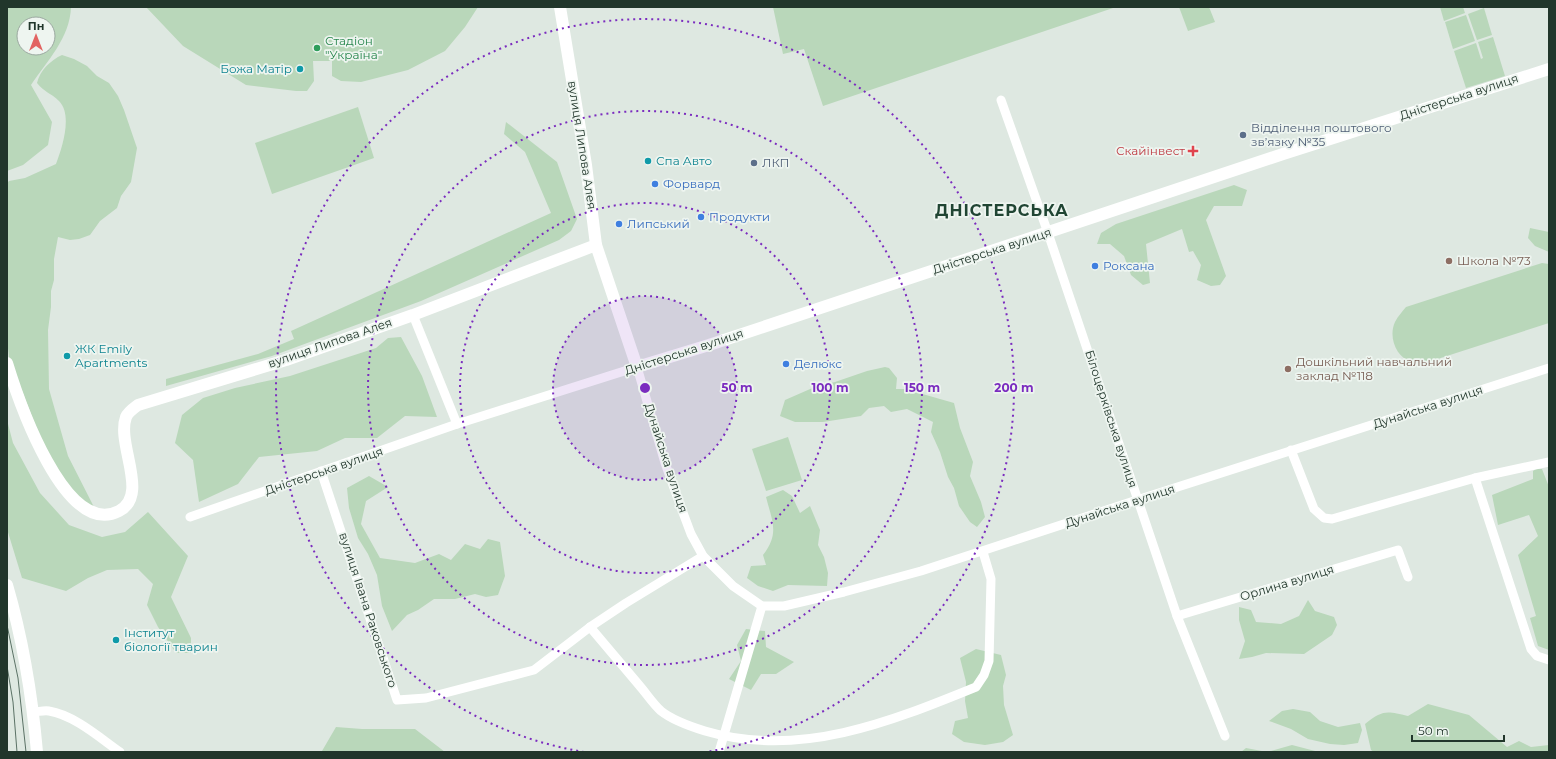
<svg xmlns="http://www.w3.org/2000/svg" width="1556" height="759" font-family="Montserrat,sans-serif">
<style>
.green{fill:#b9d7ba;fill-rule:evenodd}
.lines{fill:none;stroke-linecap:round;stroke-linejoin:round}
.minor{stroke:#fff;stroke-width:9}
.tertiary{stroke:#fff;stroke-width:12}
.secondary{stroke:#fff;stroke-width:12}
.tram{stroke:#5b7266;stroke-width:1}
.ring{fill:none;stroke:#7b2cbf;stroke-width:2;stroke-dasharray:2 4}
.leisure-dot{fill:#2e9e5b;stroke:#eef5f0;stroke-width:1.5}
.culture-dot{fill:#0f9aa8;stroke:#eef5f0;stroke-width:1.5}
.service-dot{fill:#5c6f8a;stroke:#eef5f0;stroke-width:1.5}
.health-dot{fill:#e0444e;stroke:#eef5f0;stroke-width:1.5}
.shop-dot{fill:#3f7fe0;stroke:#eef5f0;stroke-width:1.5}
.education-dot{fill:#8d6e63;stroke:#eef5f0;stroke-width:1.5}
.labels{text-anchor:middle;stroke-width:3.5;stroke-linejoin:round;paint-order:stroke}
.leisure-label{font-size:12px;fill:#27864d;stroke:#eef5f0;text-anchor:start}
.culture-label{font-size:12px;fill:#0d838f;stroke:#eef5f0;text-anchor:start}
.street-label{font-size:12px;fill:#21362b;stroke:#eef5f0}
.service-label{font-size:12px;fill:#4e5e75;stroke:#eef5f0;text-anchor:start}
.health-label{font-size:12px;fill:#be3a42;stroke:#eef5f0;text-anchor:end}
.shop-label{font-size:12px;fill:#366cbe;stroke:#eef5f0;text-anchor:start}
.education-label{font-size:12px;fill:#785e54;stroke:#eef5f0;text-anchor:start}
.district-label{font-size:16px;font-weight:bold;letter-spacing:1px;fill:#204533;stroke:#eef5f0}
.centre{fill:#7b2cbf;stroke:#eef5f0;stroke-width:2}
.ring-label{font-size:12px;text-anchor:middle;font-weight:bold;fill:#7b2cbf;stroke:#eef5f0;stroke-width:3.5;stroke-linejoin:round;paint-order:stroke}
</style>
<rect width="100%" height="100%" fill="#dee8e1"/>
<g class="green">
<path d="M7 7H71C70 38 47 61 31 85L52 122 48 145 23 165 7 171ZM24 24H48V48H24Z"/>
<path d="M146 7H478L465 27 445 51 408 70 361 82 341 81 332 76V61H313L314 81 307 91H296L246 85 183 46Z"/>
<path d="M773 7H1116L823 106 804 49 783 54Z"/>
<path d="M1179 7H1209L1215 22 1188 31Z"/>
<path d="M1440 7H1463L1465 13 1444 21Z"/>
<path d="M1484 8 1492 35 1477 40 1468 14Z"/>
<path d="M1466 15 1475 41 1453 49 1445 22Z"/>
<path d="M1493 37 1505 76 1466 88 1454 51 1476 43 1481 59 1483 58 1478 42Z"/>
<path d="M62 55 74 59 87 66 97 76 109 83 118 96 124 110 137 148 131 182 121 196 117 208 100 221 90 235 79 239 70 240 58 237 54 259V280L51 291V307L48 330 49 389 68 456 96 511 88 508 50 463 9 357 7 339 8 227 7 183 9 181 25 178 56 164C62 148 73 115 59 101 51 93 44 92 37 83 40 70 51 60 62 55Z"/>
<path d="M358 107 374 158 272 194 255 143Z"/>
<path d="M506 122 557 162 577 219 571 231 559 240 421 301 272 356 166 386V379L258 354 294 339 291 331 551 213 525 152 504 134Z"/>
<path d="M1234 185 1247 190 1242 206H1214L1206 220 1226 276 1220 285 1211 286 1197 280 1201 265 1193 251 1189 252 1182 229 1146 244 1150 283 1143 285 1131 275 1124 256 1110 244H1097L1101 233 1116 224Z"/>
<path d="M1530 228 1549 232V252L1535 246 1528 238Z"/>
<path d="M1542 263 1549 264V323L1422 364C1419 364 1415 364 1413 363 1396 358 1388 337 1395 322 1398 316 1402 312 1406 307Z"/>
<path d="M401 337 422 376 437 417 405 416 377 438H345L317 451 259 457 238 484 199 502 193 460 175 443 182 415 203 398 235 388 290 376 376 348 388 338Z"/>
<path d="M885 367 889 368 897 378 896 389H905L954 403 960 428 973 462 970 476 981 502 985 517 977 527 970 522 959 506 954 488 948 477 940 452 931 432 933 422 907 409 891 412 884 406 869 408 861 416 823 422H795L780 416 785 400 817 386 835 382 867 371Z"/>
<path d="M7 420 13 443 40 493 69 525 102 537 125 532 148 512 188 556 171 597 191 638V653H176L158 627 147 605 153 584 138 569 107 570 88 578 66 591 22 578 7 529Z"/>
<path d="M788 437 802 480 766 491 752 449Z"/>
<path d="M1536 469H1542L1549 487V650L1538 646 1530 618 1536 616 1518 555 1538 536 1529 515 1498 525 1492 495 1533 479V471Z"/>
<path d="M369 476 388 487 366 501 361 524 380 558 415 563 439 554 451 560 465 544 480 549 488 539 500 542 505 576 498 595 486 597 475 594 455 599H434L418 610 407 615 392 631 382 606 377 575 368 554 358 538 349 508 347 488Z"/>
<path d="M783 490 792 496 800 513 810 506 820 530 818 545 824 557 828 573 827 586 788 585 773 591 758 586 747 578 751 566 766 565 763 555C780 533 772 521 766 497Z"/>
<path d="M1308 600 1315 611 1334 617 1337 625 1332 635 1304 654 1266 653 1252 657 1239 659 1245 641 1239 620V607L1251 610 1256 622 1281 624 1299 616Z"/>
<path d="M746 629 765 631 766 647 794 662 776 674H761L751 690 729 679 741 661 737 645Z"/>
<path d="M976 649 1001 655 1006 675 1003 686 1004 705 1013 735 1003 742 985 745 964 742 952 734 955 721 968 718 965 701 966 682 960 658Z"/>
<path d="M1428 704 1469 715 1507 747 1519 741 1531 747 1549 745V752H1374L1371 750 1365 724C1383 710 1386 711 1408 716Z"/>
<path d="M1293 709 1310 712 1320 721 1338 727 1360 723 1362 730 1358 743 1344 745 1330 744 1308 739 1291 729 1269 721 1282 711Z"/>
<path d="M336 727 362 729H415L445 752H315L322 751Z"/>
<path d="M1292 745 1319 752H1241L1246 748 1267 752Z"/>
</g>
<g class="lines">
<g class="minor">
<path d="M1001 100 1048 233 1177 616 1225 736"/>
<path d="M413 315 457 424"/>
<path d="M1291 450 1314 509 1324 518 1332 519 1475 478 1549 462"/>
<path d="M321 471 397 700 426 698 534 670 590 627 626 603 703 556"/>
<path d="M1475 478 1531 649 1537 656 1549 660"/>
<path d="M190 517 457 424 637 367 665 463 682 510 691 534 703 556 733 586 762 606H784L844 592 921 571 1137 500 1549 368"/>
<path d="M1177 616 1398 550 1408 577"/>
<path d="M590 627C607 647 623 666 639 685 646 693 653 704 661 711 671 719 692 727 705 731 799 759 890 722 976 687L984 675 989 661 991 579 983 552"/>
<path d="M33 712C38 712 44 710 49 711 74 715 100 738 120 752"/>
<path d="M719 752 762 606"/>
</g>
<g class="tertiary">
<path d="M596 245 637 367 709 345 1283 154 1549 69"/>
<path d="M7 363C18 399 65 539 119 511 150 495 116 444 126 417 128 412 134 408 138 405L286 360 413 315 596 245 586 165 560 7"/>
</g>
<path class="secondary" d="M7 585C23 640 32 695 37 752"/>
<g class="tram">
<path d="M7 625 18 678 26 752"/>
<path d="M7 666 13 702 17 752"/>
</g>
</g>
<circle cx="645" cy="388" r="92" fill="#7b2cbf" fill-opacity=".12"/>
<g class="ring">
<circle cx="645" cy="388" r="92"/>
<circle cx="645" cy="388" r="185"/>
<circle cx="645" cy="388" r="277"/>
<path d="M584 752A369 369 0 1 1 706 752"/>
</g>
<circle class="leisure-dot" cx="317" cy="48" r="4"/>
<g class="culture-dot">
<circle cx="300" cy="69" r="4"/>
<circle cx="648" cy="161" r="4"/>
<circle cx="67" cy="356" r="4"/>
<circle cx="116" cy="640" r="4"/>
</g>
<g class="service-dot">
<circle cx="1243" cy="135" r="4"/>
<circle cx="754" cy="163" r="4"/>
</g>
<path class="health-dot" d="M1191 145h4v4h4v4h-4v4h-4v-4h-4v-4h4z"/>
<g class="shop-dot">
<circle cx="655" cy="184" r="4"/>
<circle cx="701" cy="217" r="4"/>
<circle cx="619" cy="224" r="4"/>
<circle cx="1095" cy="266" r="4"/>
<circle cx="786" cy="364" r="4"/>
</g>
<g class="education-dot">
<circle cx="1449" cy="261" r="4"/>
<circle cx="1288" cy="369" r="4"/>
</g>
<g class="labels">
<g class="leisure-label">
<text x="325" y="45">Стадіон<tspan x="325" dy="14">"Україна"</tspan></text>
</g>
<g class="culture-label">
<text x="292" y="73" text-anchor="end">Божа Матір</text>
<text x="656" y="165">Спа Авто</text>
<text x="75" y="353">ЖК Emily<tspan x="75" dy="14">Apartments</tspan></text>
<text x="124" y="637">Інститут<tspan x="124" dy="14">біології тварин</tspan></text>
</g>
<g class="street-label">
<text transform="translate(1459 97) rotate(-18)" y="4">Дністерська вулиця</text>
<text transform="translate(582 145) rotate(81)" y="4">вулиця Липова Алея</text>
<text transform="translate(992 251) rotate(-18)" y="4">Дністерська вулиця</text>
<text transform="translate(330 343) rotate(-19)" y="4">вулиця Липова Алея</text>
<text transform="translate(684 352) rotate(-18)" y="4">Дністерська вулиця</text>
<text transform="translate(1428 407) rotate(-18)" y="4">Дунайська вулиця</text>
<text transform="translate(1111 419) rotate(72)" y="4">Білоцерківська вулиця</text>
<text transform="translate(666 458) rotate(72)" y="4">Дунайська вулиця</text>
<text transform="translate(324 471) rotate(-19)" y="4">Дністерська вулиця</text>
<text transform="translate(1120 506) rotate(-18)" y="4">Дунайська вулиця</text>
<text transform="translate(1287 583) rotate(-17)" y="4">Орлина вулиця</text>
<text transform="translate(368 610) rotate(72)" y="4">вулиця Івана Раковського</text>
</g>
<g class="service-label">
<text x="1251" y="132">Відділення поштового<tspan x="1251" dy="14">зв’язку №35</tspan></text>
<text x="762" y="167">ЛКП</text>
</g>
<g class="health-label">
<text x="1185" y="155">Скайінвест</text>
</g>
<g class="shop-label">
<text x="663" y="188">Форвард</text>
<text x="709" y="221">Продукти</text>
<text x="627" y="228">Липський</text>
<text x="1103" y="270">Роксана</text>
<text x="794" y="368">Делюкс</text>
</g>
<g class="education-label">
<text x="1457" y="265">Школа №73</text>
<text x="1296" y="366">Дошкільний навчальний<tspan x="1296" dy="14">заклад №118</tspan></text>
</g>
<g class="district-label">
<text x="1002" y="216">ДНІСТЕРСЬКА</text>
</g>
</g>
<circle cx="645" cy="388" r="6" class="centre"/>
<g class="ring-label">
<text x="737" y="392">50 m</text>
<text x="830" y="392">100 m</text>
<text x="922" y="392">150 m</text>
<text x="1014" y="392">200 m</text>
</g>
<rect width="1556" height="759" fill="none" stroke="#21362b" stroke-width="16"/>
<g transform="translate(36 36)"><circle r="19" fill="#eef5f0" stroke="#9ca9a1"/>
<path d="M0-3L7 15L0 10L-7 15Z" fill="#e26462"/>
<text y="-6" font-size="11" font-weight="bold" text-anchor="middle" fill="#21362b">Пн</text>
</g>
<path d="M1412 735v6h92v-6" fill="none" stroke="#21362b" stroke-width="2"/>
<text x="1418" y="735" font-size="12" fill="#21362b" stroke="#eef5f0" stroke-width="3" paint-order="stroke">50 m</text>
</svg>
